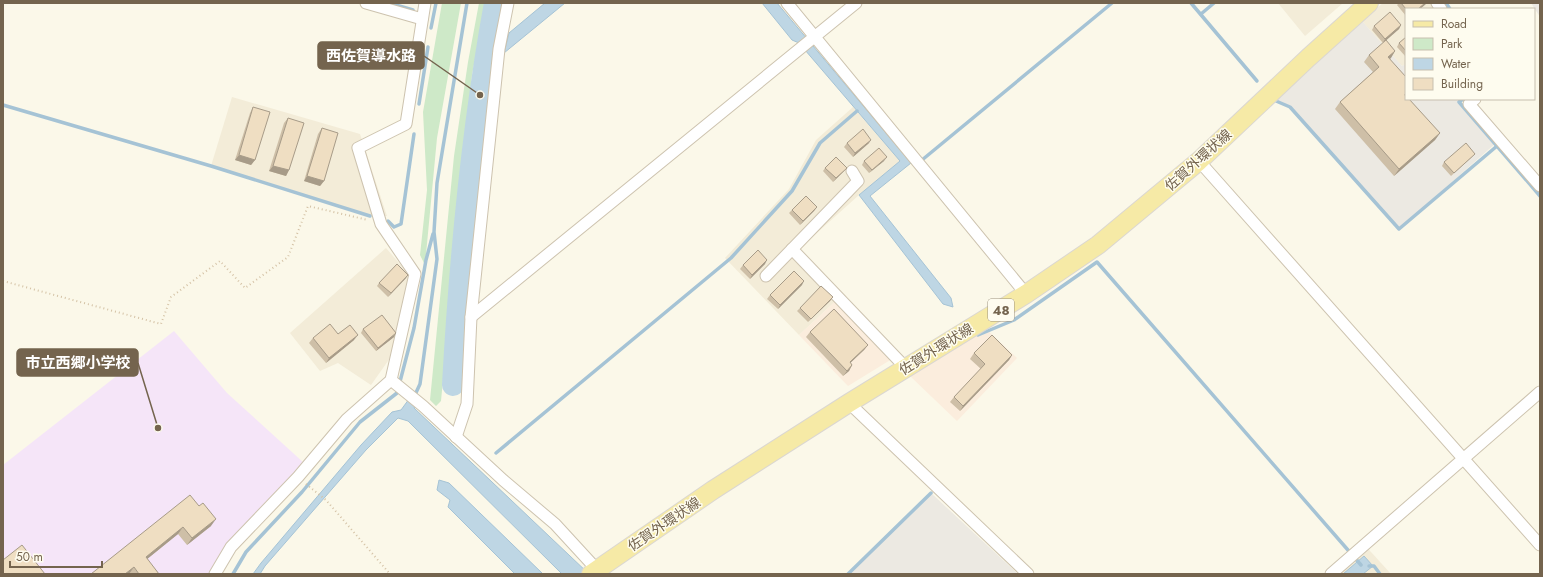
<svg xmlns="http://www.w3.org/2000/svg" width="1543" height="577" font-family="Jost,'Noto Sans JP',sans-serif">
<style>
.residential{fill:#f3ecd8}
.commercial{fill:#fbeddd}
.industrial{fill:#ece9e2}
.education{fill:#f5e5f8}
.green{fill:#cee9c8}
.water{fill:#bed6e4;stroke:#a5c3d5}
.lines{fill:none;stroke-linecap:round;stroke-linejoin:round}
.stream{stroke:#a5c3d5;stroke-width:3.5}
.river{stroke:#bed6e4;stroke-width:22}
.street-casing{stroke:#cdc3af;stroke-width:13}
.primary-casing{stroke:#dbd7d1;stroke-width:20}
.path{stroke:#d4c2a5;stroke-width:2;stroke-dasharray:1 3;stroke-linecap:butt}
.street{stroke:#fff;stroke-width:11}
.primary{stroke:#f6eaa6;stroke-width:18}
.wall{fill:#cebfa7}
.shaded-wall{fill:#a79b88}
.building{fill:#efdec2;stroke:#a79b88}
.labels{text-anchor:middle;stroke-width:3;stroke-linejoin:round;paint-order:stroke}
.shield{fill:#fefcef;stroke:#9d927e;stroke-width:1}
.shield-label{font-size:13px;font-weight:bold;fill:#74644e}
.street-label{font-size:14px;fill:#74644e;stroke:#fefcef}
.leader{fill:none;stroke:#74644e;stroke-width:1.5}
.callout-dot{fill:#74644e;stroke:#fefcef;stroke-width:1.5}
.callout{fill:#74644e;stroke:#74644e;stroke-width:1.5}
.callout-label{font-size:15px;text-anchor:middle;font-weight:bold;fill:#fff}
</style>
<rect width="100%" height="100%" fill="#fbf8e9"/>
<g class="residential">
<path d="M1278 3H1343L1305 36Z"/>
<path d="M1383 3H1441L1445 9H1406V64L1402 66 1362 21Z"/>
<path d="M232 97 360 134 387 216H370L211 166Z"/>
<path d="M853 107 900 161 859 195 798 250 842 295 799 335 725 258 789 189 816 140Z"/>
<path d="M386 248 411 277 395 351 371 385 338 363 320 371 290 333Z"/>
<path d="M1361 541 1391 574H1324Z"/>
</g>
<g class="commercial">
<path d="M842 295 900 354 848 386 799 335Z"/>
<path d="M984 327 1017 358 957 421 910 376Z"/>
</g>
<g class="industrial">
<path d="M1531 3H1540V17Z"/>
<path d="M1362 21 1402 66 1406 64V99H1458L1497 142 1399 229 1291 107 1276 101Z"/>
<path d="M931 493 1018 574H848Z"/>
</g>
<path class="education" d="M174 331 227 393 304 463 227 546 209 574H3V465Z"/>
<g class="green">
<path d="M442 3H461L437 138 425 265 420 255 427 190 423 112Z"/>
<path d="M479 3H486L472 75 441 401 436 406 430 400 454 156 468 62Z"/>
</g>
<g class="water">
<path d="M545 3H565L504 53 509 33Z"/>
<path d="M762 3H777L911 163 870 196 951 298 953 307 943 304 859 195 900 161 799 43 792 40Z"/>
<path d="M409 399 416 404 414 408 589 574H562L408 421 398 418 366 450 265 566 260 574H253L261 563 361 445 392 412 401 410Z"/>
<path d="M439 480 449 483 543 574H515L448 507 450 500 437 490Z"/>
<path d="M1364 556 1373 566 1363 574H1343Z"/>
</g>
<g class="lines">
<g class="stream">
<path d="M389 3 413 10"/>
<path d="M1191 3 1257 81"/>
<path d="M1446 3 1450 9"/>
<path d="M1201 14 1214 3"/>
<path d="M431 28 436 3"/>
<path d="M1463 99 1459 102 1540 196"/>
<path d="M1276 101 1290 107 1399 229 1497 146"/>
<path d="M419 104 428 47"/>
<path d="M3 105 211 166 370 216"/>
<path d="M922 160 1112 3"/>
<path d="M388 221 394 227 401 224 414 134"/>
<path d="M978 335 1014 320 1097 262 1361 565"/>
<path d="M414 397 420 384 437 259 434 232 437 183 467 3"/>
<path d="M496 453 731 258 792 191 820 143 857 111"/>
<path d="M1369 566H1374L1380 574"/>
<path d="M233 574 246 552 302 492 360 422 397 393 414 328 426 260 433 234"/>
<path d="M848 574 931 493"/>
</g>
<path class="river" d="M453 385C460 257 472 129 495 3"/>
<g class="street-casing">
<g id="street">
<path d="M366 3 422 19"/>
<path d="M787 3 1026 294"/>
<path d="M1437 3 1441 9"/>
<path d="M1475 99 1469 104 1540 186"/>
<path d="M1199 161 1540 545"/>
<path d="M792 249 906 368"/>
<path d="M766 276 858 181 852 171"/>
<path d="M471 317 856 3"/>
<path d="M391 380 423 406 503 480 555 524 600 573"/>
<path d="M849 403 1028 574"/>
<path d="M456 437 467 404 471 317 499 49 508 3"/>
<path d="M215 574 231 547 298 477 347 419 391 380 415 274 381 224 358 148 406 124 425 3"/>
<path d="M1331 574 1540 392"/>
</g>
</g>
<g class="primary-casing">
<path id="primary" d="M591 574 713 490 849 403 1026 294 1098 245 1199 161 1308 58 1369 3"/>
</g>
<g class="path">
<path d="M3 281 161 324 171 297 220 261 245 288 288 257 308 206 368 220"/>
<path d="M306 484 326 500 390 574"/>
</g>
<use href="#street" class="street"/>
<use href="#primary" class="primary"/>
</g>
<g class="wall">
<path d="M1399 3H1427L1420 9H1406V16L1397 5Z"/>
<path d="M1401 25 1399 29 1383 43 1372 30 1374 26Z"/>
<path d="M1406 37V57L1397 47 1399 43Z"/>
<path d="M1395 51 1390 59 1406 99 1440 133 1435 140 1394 176 1335 109 1340 102 1373 72 1364 62 1369 55Z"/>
<path d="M253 107 255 160 251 165 235 160 250 113Z"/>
<path d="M288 118 289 170 286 176 269 171 284 123Z"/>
<path d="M322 128 324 181 320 186 304 181 318 134Z"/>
<path d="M847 143H869L853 157 844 147Z"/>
<path d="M1472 157 1451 176 1442 166 1444 162Z"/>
<path d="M864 161H884L869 173 862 165Z"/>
<path d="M825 168 844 171 833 182 823 171Z"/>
<path d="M817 207 814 211 800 225 789 213 792 210Z"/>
<path d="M765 264 750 279 740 269 743 265Z"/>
<path d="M406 278 388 297 377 286 379 283Z"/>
<path d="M802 285 778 309 767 299 770 295Z"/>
<path d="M833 297 830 301 808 322 797 311 800 308Z"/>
<path d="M363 329 394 337 376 351 361 333Z"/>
<path d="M810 332 868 345 864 350 850 363 852 365 849 371 843 376 806 337Z"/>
<path d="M313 338 354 340 326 363 309 343Z"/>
<path d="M974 353 1012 355 1009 360 960 411 950 402 954 397 981 369 970 359Z"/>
<path d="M199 506 211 526 187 545 178 534 147 559 159 574H91Z"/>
</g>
<g class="shaded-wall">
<path d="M1425 3H1427L1420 9H1418Z"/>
<path d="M1401 25 1399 29 1383 43 1385 39Z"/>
<path d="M1395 51 1391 58 1384 64 1388 57Z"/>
<path d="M1440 133 1435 140 1394 176 1399 169Z"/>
<path d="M871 140 869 143 853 157 855 153Z"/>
<path d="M239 155 255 160 251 165 235 160Z"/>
<path d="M887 157 884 161 869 173 872 170Z"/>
<path d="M273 166 289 170 286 176 269 171Z"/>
<path d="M847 168 833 182 836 178Z"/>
<path d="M307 176 324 181 320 186 304 181Z"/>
<path d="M817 207 814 211 800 225 803 221Z"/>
<path d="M767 260 765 264 750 279 752 275Z"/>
<path d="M408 275 406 278 388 297 391 293Z"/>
<path d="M804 281 802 285 778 309 780 305Z"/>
<path d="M833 297 830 301 808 322Z"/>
<path d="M396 333 394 337 376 351 378 348Z"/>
<path d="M358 335 354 340 326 363 329 358Z"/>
<path d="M868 345 864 350 846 367 850 362Z"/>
<path d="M1012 355 1009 360 960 411 963 406Z"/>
<path d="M852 365 849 371 843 376 847 371Z"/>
<path d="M216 519 211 526 187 545 192 538Z"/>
<path d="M183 527 178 534 141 564 146 557Z"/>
<path d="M134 567 129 574H125Z"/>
</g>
<g class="building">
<path d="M1401 3H1425L1418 9H1406Z"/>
<path d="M1390 12 1401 25 1385 39 1374 26Z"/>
<path d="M1406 37V51L1399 43Z"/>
<path d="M1386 40 1395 51 1388 57 1406 77V94H1405L1406 99H1409L1440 133 1399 169 1340 102 1379 67 1369 55Z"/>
<path d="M253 107 270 112 255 160 239 155Z"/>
<path d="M288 118 304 123 289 170 273 166Z"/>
<path d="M322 128 338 133 324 181 307 176Z"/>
<path d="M863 129 871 140 855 153 847 143Z"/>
<path d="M1466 143 1475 154 1454 173 1444 162Z"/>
<path d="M879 148 887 157 872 170 864 161Z"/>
<path d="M836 157 847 168 836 178 825 168Z"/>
<path d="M806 196 817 207 803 221 792 210Z"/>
<path d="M758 250 767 260 752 275 743 265Z"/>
<path d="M397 264 408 275 391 293 379 283Z"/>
<path d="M794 271 804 281 780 305 770 295Z"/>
<path d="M821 286 833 297 811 319 800 308Z"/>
<path d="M834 309 868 345 850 362 852 365 847 371 810 332Z"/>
<path d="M382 315 396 333 378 348 363 329Z"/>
<path d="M330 324 338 334 350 325 358 335 329 358 313 338Z"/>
<path d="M992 335 1012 355 963 406 954 397 985 364 974 353Z"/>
<path d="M190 495 199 506 203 503 216 519 192 538 183 527 146 557 159 574H139L134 567 125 574H91Z"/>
<path d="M22 545 45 574H3V560Z"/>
</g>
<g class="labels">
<rect class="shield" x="988" y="299" width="26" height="22" rx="3"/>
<g class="shield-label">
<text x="1001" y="315">48</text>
</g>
<g class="street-label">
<text transform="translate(1198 160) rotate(-42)" y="5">佐賀外環状線</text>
<text transform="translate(936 349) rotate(-32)" y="5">佐賀外環状線</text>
<text transform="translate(664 524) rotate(-34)" y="5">佐賀外環状線</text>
</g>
</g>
<path class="leader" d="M480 95L424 56M158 428L138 363"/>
<g class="callout-dot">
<circle cx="480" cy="95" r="4"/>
<circle cx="158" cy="428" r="4"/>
</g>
<g class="callout">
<rect x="318" y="42" width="106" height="27" rx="4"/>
<rect x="17" y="349" width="121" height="27" rx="4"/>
</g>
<g class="callout-label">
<text x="371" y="61">西佐賀導水路</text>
<text x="78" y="368">市立西郷小学校</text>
</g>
<rect width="1543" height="577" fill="none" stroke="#74644e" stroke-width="8"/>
<rect x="1405" y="8" width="130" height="92" fill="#fefcef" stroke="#c7bfaf"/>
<rect x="1413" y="21" width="20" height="6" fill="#f6eaa6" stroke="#c7bfaf"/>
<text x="1441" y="28" font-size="12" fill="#74644e">Road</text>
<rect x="1413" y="38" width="20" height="12" fill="#cee9c8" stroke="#c7bfaf"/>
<text x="1441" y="48" font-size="12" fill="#74644e">Park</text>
<rect x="1413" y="58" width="20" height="12" fill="#bed6e4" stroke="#c7bfaf"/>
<text x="1441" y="68" font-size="12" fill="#74644e">Water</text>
<rect x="1413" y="78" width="20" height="12" fill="#efdec2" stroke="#c7bfaf"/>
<text x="1441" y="88" font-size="12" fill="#74644e">Building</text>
<path d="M10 561v6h92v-6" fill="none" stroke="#74644e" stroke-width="2"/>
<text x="16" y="561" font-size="12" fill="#74644e" stroke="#fefcef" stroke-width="3" paint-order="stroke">50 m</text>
</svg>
